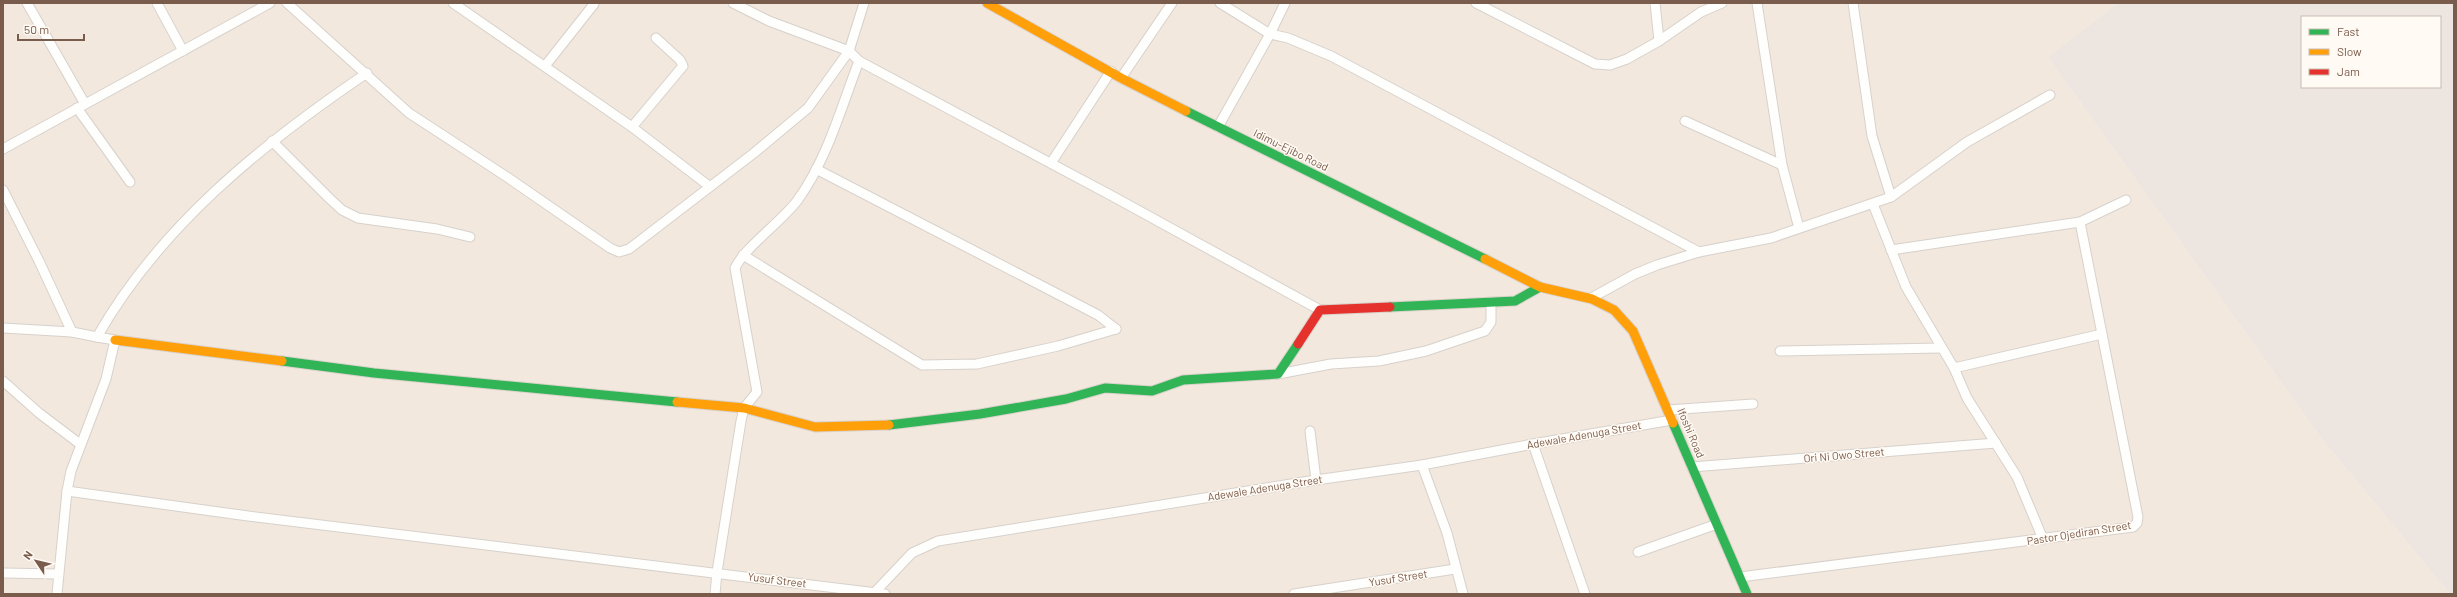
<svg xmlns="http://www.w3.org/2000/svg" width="2457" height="597" font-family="Barlow,sans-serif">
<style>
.residential{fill:#f2e8de}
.industrial{fill:#ede5e0;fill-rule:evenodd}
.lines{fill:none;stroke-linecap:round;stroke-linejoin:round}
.street-casing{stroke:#d7d1cb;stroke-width:11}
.fast-casing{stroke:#d9d2cb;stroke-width:11}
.slow-casing{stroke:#d9d2cb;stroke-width:11}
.jam-casing{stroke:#d9d2cb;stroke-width:11}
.street{stroke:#fefefd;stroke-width:9}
.fast{stroke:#30b455;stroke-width:9}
.slow{stroke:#ff9f0a;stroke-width:9}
.jam{stroke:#e5322d;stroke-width:9}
.labels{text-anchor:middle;stroke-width:3;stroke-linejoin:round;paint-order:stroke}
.street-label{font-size:11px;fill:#7a5c4d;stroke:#fffaf3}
</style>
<rect width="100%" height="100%" fill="#f9f5f0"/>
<path class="residential" d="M3 3H2118L2048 57 2322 439 2450 594H3Z"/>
<path class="industrial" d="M2118 3H2454V594H2450L2322 439 2048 57ZM2302 17H2440V87H2302Z"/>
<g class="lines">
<g class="street-casing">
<g id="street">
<path d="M27 3 85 104"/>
<path d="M157 3 183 51"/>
<path d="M287 3 409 113 507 177 610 248 619 252 629 249 754 153 808 108 849 51 864 3"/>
<path d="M453 3 632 127 709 186"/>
<path d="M1220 3 1270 34 1288 38 1331 56 1699 252"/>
<path d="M1476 3 1595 64 1610 65 1627 59 1659 41 1701 12 1722 3"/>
<path d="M1655 3 1659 41"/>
<path d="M1757 3 1782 165 1799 228"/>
<path d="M1853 3 1872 136 1891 197"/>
<path d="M859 61 1114 197 1320 310"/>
<path d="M545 66 594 4"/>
<path d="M1121 78 1172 3"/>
<path d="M77 108 130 182"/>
<path d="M1685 121 1782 165"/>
<path d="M632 127 683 66 680 60 656 38"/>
<path d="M1218 127 1270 34 1285 3"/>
<path d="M272 141 329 198 342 210 358 218 437 229 470 237"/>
<path d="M3 149 270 3"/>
<path d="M1051 163 1111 71"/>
<path d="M816 169 1098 315 1116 329"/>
<path d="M3 190 39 261 72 332"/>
<path d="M1873 204 1906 287 1954 368 1967 398 2017 477 2043 539"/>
<path d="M1891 250 2080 222 2126 200"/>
<path d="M743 255 922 365 977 364 1058 346 1116 329"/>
<path d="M1593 297 1635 274 1657 265 1699 252 1771 238 1891 197 1967 142 2050 95"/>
<path d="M3 328 72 332 97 337C160 226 262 144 367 73"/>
<path d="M1780 351 1941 348"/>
<path d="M1954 368 2102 334"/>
<path d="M1278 374 1331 364 1379 361 1426 351 1485 331 1491 322V302"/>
<path d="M3 381 39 413 80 444"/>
<path d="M1668 410 1753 404"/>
<path d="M1310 431 1316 480"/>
<path d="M1533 444 1585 594"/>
<path d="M1422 465 1447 533 1463 594"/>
<path d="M1692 467 1996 443"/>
<path d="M67 491 248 516 885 594"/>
<path d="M1638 552 1717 524"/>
<path d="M3 573 58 574"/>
<path d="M1740 577 2133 527 2137 523 2138 517 2080 222"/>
<path d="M875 592 912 553 938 541 1316 480 1422 465 1533 444 1672 420"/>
<path d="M57 594 67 491 71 471 106 379 115 340 97 337"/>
<path d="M715 594 717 572 741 421 744 408 757 392 735 268C745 247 780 223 797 201 827 160 841 108 859 61L849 51 769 21 733 3"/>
<path d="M1294 594 1455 569"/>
</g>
</g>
<g class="fast-casing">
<g id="fast">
<path d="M1186 111 1485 259"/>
<path d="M1390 307 1515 301 1540 287"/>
<path d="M282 361 374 373 677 402"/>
<path d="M1673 423 1747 594"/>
<path d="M889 425 980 414 1066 399 1105 388 1152 391 1183 380 1278 374 1298 344"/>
</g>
</g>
<g class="slow-casing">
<g id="slow">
<path d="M987 3 1121 78 1186 111"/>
<path d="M1485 259 1540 287 1592 299 1614 310 1633 331 1673 423"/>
<path d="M115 340 282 361"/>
<path d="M677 402 744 408 815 427 889 425"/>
</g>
</g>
<g class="jam-casing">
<path id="jam" d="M1298 344 1320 310 1390 307"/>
</g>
<use href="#street" class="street"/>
<use href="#fast" class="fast"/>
<use href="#slow" class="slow"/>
<use href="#jam" class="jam"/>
</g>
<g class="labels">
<g class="street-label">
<text transform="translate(1291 150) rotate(26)" y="4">Idimu-Ejibo Road</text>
<text transform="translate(1691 433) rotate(67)" y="4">Ifoshi Road</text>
<text transform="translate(1584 435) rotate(-10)" y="4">Adewale Adenuga Street</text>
<text transform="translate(1844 455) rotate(-5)" y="4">Ori Ni Owo Street</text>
<text transform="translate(1265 488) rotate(-9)" y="4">Adewale Adenuga Street</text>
<text transform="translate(2079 533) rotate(-9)" y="4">Pastor Ojediran Street</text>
<text transform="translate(1398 578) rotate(-9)" y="4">Yusuf Street</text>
<text transform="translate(777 580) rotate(7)" y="4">Yusuf Street</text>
</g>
</g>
<rect width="2457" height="597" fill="none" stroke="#7a5c4d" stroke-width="8"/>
<rect x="2301" y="16" width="140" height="72" fill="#fffaf3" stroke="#cabbb1"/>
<rect x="2309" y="29" width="20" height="6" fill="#30b455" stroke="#cabbb1"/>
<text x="2337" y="36" font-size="12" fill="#7a5c4d">Fast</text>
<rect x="2309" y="49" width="20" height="6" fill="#ff9f0a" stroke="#cabbb1"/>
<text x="2337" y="56" font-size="12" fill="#7a5c4d">Slow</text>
<rect x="2309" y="69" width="20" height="6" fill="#e5322d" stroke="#cabbb1"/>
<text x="2337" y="76" font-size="12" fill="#7a5c4d">Jam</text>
<g transform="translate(36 561) rotate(305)" stroke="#fffaf3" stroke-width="3" paint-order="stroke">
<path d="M0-3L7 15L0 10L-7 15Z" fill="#7a5c4d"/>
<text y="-6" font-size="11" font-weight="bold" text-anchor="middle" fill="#7a5c4d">N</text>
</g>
<path d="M18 34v6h66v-6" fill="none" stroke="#7a5c4d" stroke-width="2"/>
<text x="24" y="34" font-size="12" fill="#7a5c4d" stroke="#fffaf3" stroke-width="3" paint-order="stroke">50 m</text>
</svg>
